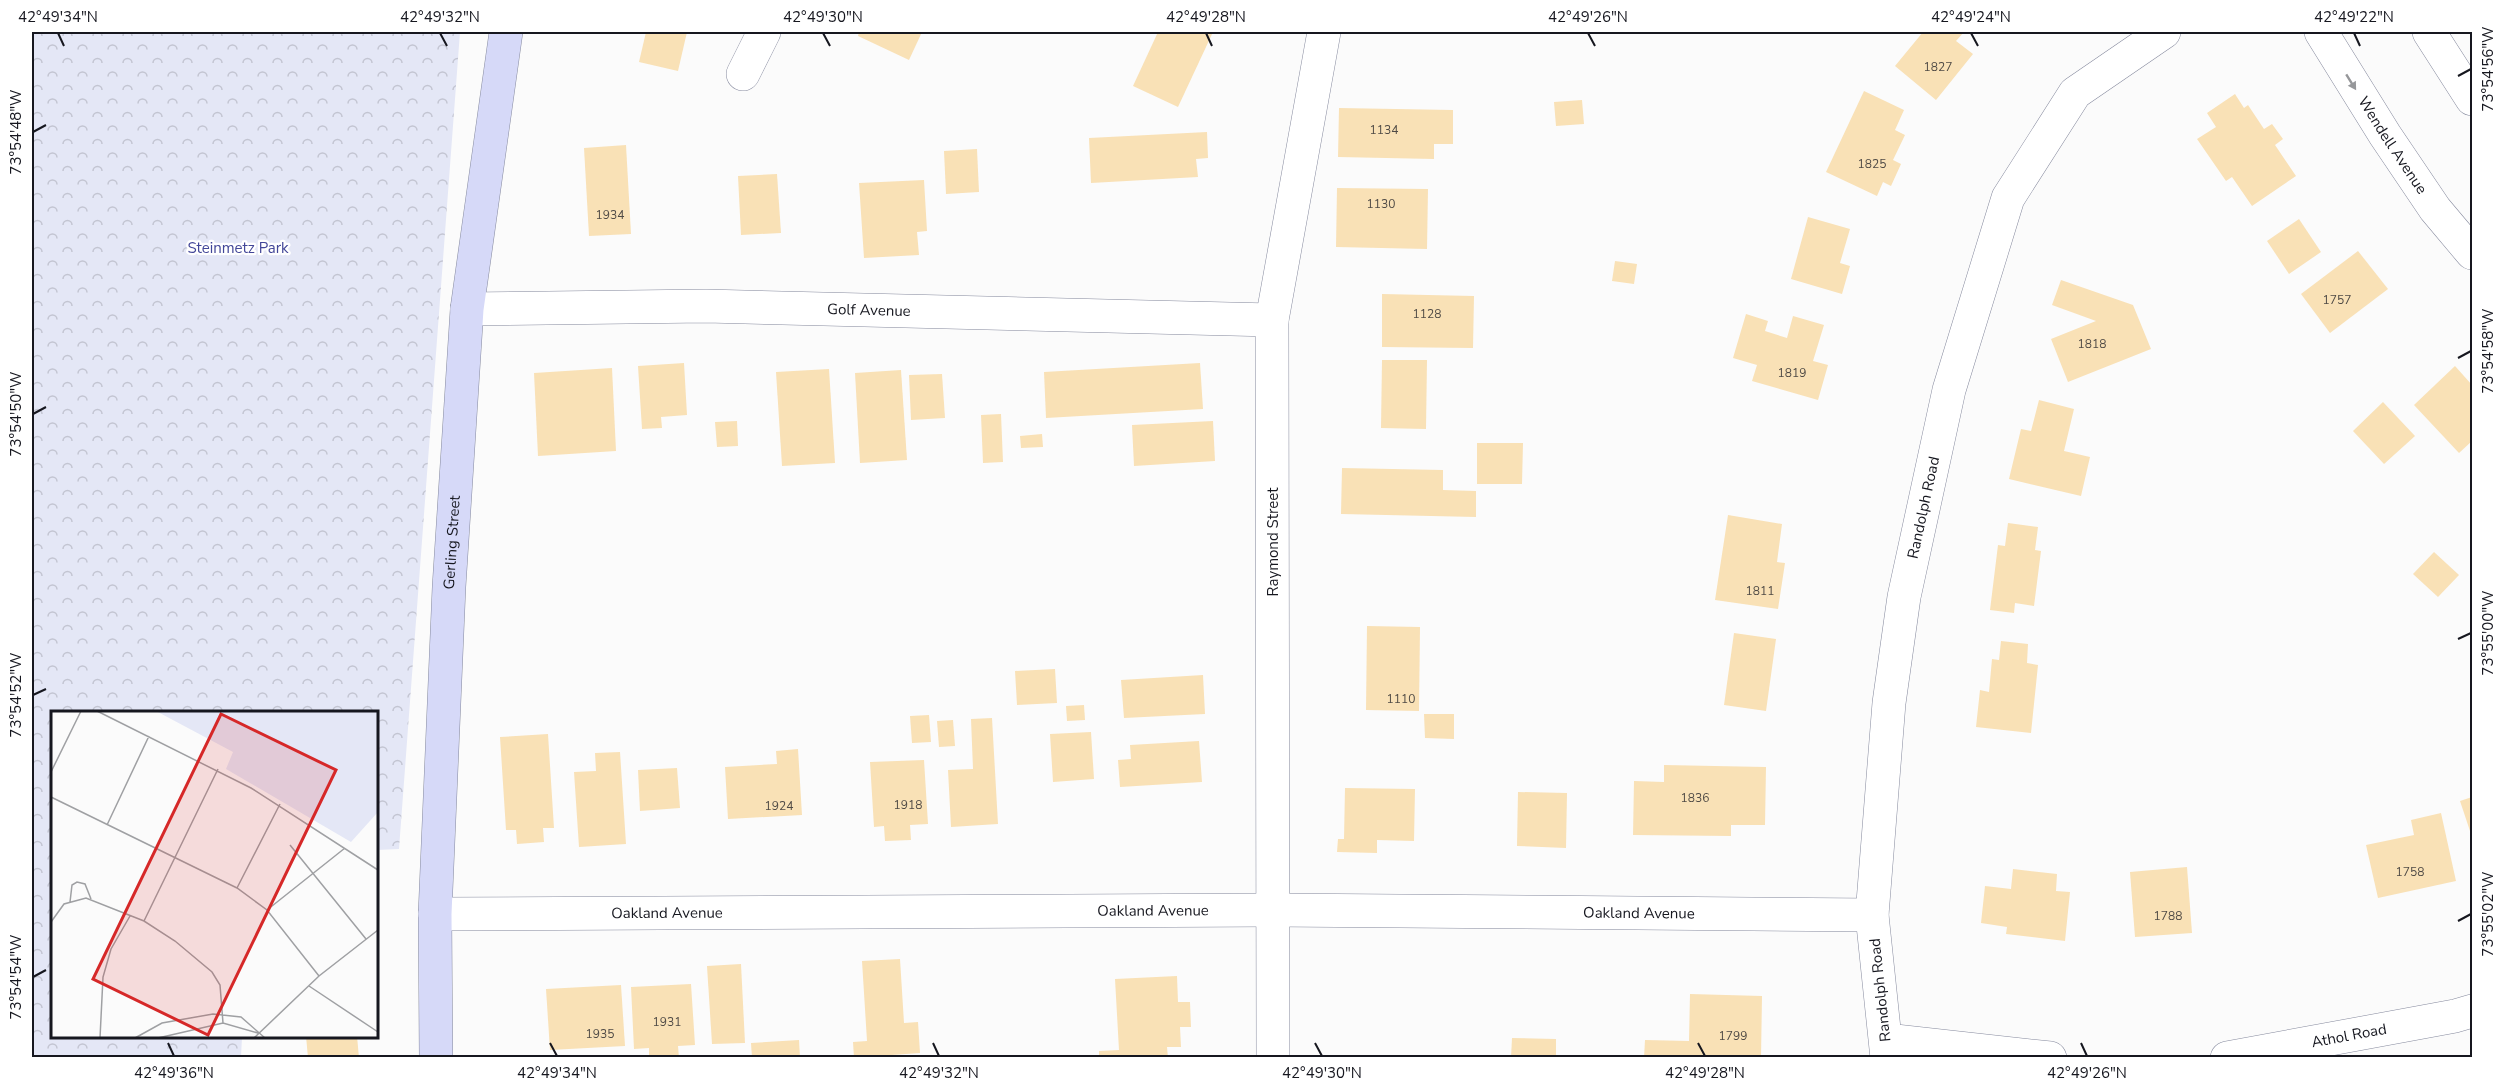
<svg xmlns="http://www.w3.org/2000/svg" width="2504" height="1089" font-family="'Nunito Sans',sans-serif">
<style>
.park{fill:url(#park-crowns)}
.building{fill:#f9e1b6}
.lines{fill:none;stroke-linecap:round;stroke-linejoin:round}
.street-casing{stroke:#868a9e;stroke-width:34}
.secondary-casing{stroke:#868a9e;stroke-width:34}
.street{stroke:#fff;stroke-width:33}
.secondary{stroke:#d6d9f8;stroke-width:33}
.oneway{fill:#96979a}
.ticks{fill:none;stroke:#16171f;stroke-width:2}
.labels{text-anchor:middle;stroke-width:4.5;stroke-linejoin:round;paint-order:stroke}
.number-label{font-size:12px;fill:#4f4a45}
.street-label{font-size:15px;fill:#16171f;stroke:#fff}
.park-label{font-size:15px;fill:#424698;stroke:#fff}
.inset-road{fill:none;stroke:#9fa0a3;stroke-width:1.5}
.view{fill:#d62828;fill-opacity:0.15;stroke:#d62828;stroke-width:3}
.inset-edge{fill:none;stroke:#16171f;stroke-width:3}
.neatline{fill:none;stroke:#16171f;stroke-width:2}
.ticks-label{font-size:15px;text-anchor:middle;fill:#16171f}
</style>
<defs>
<pattern id="park-crowns" width="20" height="18" patternUnits="userSpaceOnUse" patternTransform="scale(1.5)"><rect width="20" height="18" fill="#e4e7f6"/><path d="M2 6a3 3 0 1 1 6 0M12 15a3 3 0 1 1 6 0" fill="none" stroke="#c3c5d2"/></pattern>
</defs>
<rect width="100%" height="100%" fill="#fbfbfb"/>
<path class="park" d="M32 32H460L399 849 377 850 376 712H52V1036L242 1037 241 1057H32Z"/>
<g class="building">
<path d="M646 32H687L678 71 639 62Z"/>
<path d="M859 32H922L909 60 858 36Z"/>
<path d="M1158 32H1213L1178 107 1133 86Z"/>
<path d="M1923 32H1964L1956 41 1973 54 1936 100 1895 66Z"/>
<path d="M1864 91 1904 110 1895 130 1905 135 1893 160 1901 164 1891 186 1883 182 1877 196 1826 172Z"/>
<path d="M2235 94 2244 108 2248 105 2264 129 2272 124 2283 139 2275 145 2296 176 2252 206 2232 177 2226 181 2197 139 2216 127 2207 113Z"/>
<path d="M1582 100 1584 124 1556 126 1554 102Z"/>
<path d="M1339 108 1453 110V144H1434V159L1338 157Z"/>
<path d="M1207 132 1208 158 1196 159 1198 177 1091 183 1089 138Z"/>
<path d="M626 145 631 234 589 236 584 148Z"/>
<path d="M977 149 979 192 946 194 944 151Z"/>
<path d="M777 174 781 233 741 235 738 176Z"/>
<path d="M924 180 927 231 917 232 919 255 864 258 859 183Z"/>
<path d="M1337 188 1428 189 1427 249 1336 247Z"/>
<path d="M1808 217 1850 229 1840 263 1850 266 1842 294 1791 279Z"/>
<path d="M2299 219 2321 252 2289 274 2267 241Z"/>
<path d="M2358 251 2388 289 2330 333 2301 294Z"/>
<path d="M1615 261 1637 264 1634 284 1612 281Z"/>
<path d="M2061 280 2133 305 2151 349 2068 382 2051 339 2096 321 2052 305Z"/>
<path d="M1382 294 1474 296 1473 348 1382 347Z"/>
<path d="M1746 314 1768 321 1765 331 1787 338 1793 316 1824 325 1813 361 1828 365 1818 400 1752 381 1757 365 1733 358Z"/>
<path d="M1382 360H1427L1426 429 1381 428Z"/>
<path d="M684 363 687 415 661 417 662 428 642 429 638 366Z"/>
<path d="M1200 363 1203 409 1046 418 1044 372Z"/>
<path d="M2455 366 2472 385V441L2459 453 2414 405Z"/>
<path d="M612 368 616 451 538 456 534 373Z"/>
<path d="M829 369 835 463 782 466 776 372Z"/>
<path d="M901 370 907 460 860 463 855 373Z"/>
<path d="M942 374 945 418 911 420 909 375Z"/>
<path d="M2039 400 2074 409 2064 451 2090 457 2081 496 2009 479 2021 429 2031 431Z"/>
<path d="M2383 402 2415 436 2384 464 2353 431Z"/>
<path d="M1001 414 1003 462 983 463 981 415Z"/>
<path d="M737 421 738 446 717 447 715 422Z"/>
<path d="M1213 421 1215 461 1134 466 1132 425Z"/>
<path d="M1042 434 1043 447 1021 448 1020 436Z"/>
<path d="M1477 443H1523L1522 484H1477Z"/>
<path d="M1342 468 1443 470V490L1476 491V517L1341 514Z"/>
<path d="M1728 515 1782 524 1777 562 1785 563 1778 609 1715 600Z"/>
<path d="M2008 523 2038 527 2035 550 2041 551 2034 606 2015 603 2014 613 1990 610 1998 545 2005 546Z"/>
<path d="M2434 552 2459 575 2438 597 2413 574Z"/>
<path d="M1367 626 1420 627 1419 711 1366 710Z"/>
<path d="M1734 633 1776 639 1766 711 1724 705Z"/>
<path d="M2001 641 2028 644 2027 663 2038 665 2031 733 1976 727 1980 690 1989 692 1992 659 1999 660Z"/>
<path d="M1055 669 1057 703 1017 705 1015 671Z"/>
<path d="M1203 675 1205 714 1124 718 1121 680Z"/>
<path d="M1084 705 1085 720 1067 721 1066 706Z"/>
<path d="M1424 714H1454V739L1425 738Z"/>
<path d="M929 715 931 742 912 743 910 716Z"/>
<path d="M992 718 998 824 951 827 948 770 973 769 971 719Z"/>
<path d="M953 720 955 746 939 747 937 721Z"/>
<path d="M1091 732 1094 779 1053 782 1050 734Z"/>
<path d="M548 734 554 828H543L544 842 517 844 516 830H506L500 737Z"/>
<path d="M1199 741 1202 782 1120 787 1118 760 1131 759 1130 745Z"/>
<path d="M798 749 802 815 728 819 725 767 777 764 776 751Z"/>
<path d="M620 752 626 844 579 847 574 772 596 771 595 753Z"/>
<path d="M924 760 928 824 910 825 911 840 885 841 884 826 874 827 870 762Z"/>
<path d="M1664 765 1766 767 1765 825H1731V836L1633 835 1634 781 1664 782Z"/>
<path d="M677 768 680 808 640 811 638 770Z"/>
<path d="M1345 788 1415 789 1414 841 1377 840V853L1337 852 1338 839H1344Z"/>
<path d="M1518 792 1567 793 1566 848 1517 846Z"/>
<path d="M2472 797V837L2460 801Z"/>
<path d="M2441 813 2456 881 2378 898 2366 845 2414 835 2411 820Z"/>
<path d="M2187 867 2192 933 2135 937 2130 872Z"/>
<path d="M2013 869 2057 874 2056 891 2070 892 2065 941 2006 934 2007 927 1981 923 1985 886 2011 889Z"/>
<path d="M900 959 904 1023 918 1022 920 1053 892 1055V1058H854L853 1042 867 1041 862 961Z"/>
<path d="M741 964 745 1043 712 1044 707 966Z"/>
<path d="M1177 976 1178 1002H1190L1191 1027H1180L1181 1047H1167L1168 1058H1099V1051L1119 1050 1115 979Z"/>
<path d="M691 984 695 1045 678 1046 679 1058H649V1048L634 1049 631 987Z"/>
<path d="M621 985 625 1046 550 1050 546 989Z"/>
<path d="M1690 994 1762 996 1761 1058H1644L1645 1040 1689 1041Z"/>
<path d="M306 1036H357L359 1058H308Z"/>
<path d="M1512 1038 1556 1039V1058H1511Z"/>
<path d="M799 1040 800 1058H752L751 1043Z"/>
</g>
<g class="lines">
<g class="street-casing">
<g id="street">
<path id="s1" d="M2321 32 2385 135 2435 209 2472 253"/>
<path d="M2429 32 2472 99"/>
<path d="M743 74 764 32"/>
<path id="s2" d="M467 309 706 306 1272 320"/>
<path id="s3" d="M435 914 1274 910 1872 915"/>
<path d="M1886 1040 2050 1058"/>
<path d="M1273 1058 1272 320 1324 32"/>
<path id="s4" d="M1887 1058 1872 915 1889 703 1904 597 1949 390 2008 198 2075 93 2164 32"/>
<path id="s5" d="M2227 1058 2455 1016 2472 1011"/>
</g>
</g>
<g class="secondary-casing">
<g id="secondary">
<path id="s6" d="M436 1058 435 914 449 587 467 309 506 32"/>
</g>
</g>
<use href="#street" class="street"/>
<use href="#secondary" class="secondary"/>
</g>
<defs><path id="oneway-solid" d="M-6-.8H1V-3.2L6.5 0L1 3.2V.8H-6Z" transform="scale(1.5)"/></defs>
<use class="oneway" href="#oneway-solid" transform="translate(2351 82) rotate(58)"/>
<path class="ticks" d="M58 33 64 46M440 33 447 46M823 33 830 46M1206 33 1212 46M1588 33 1595 46M1971 33 1978 46M2354 33 2360 46M2458 76 2471 69M33 132 46 125M2458 358 2471 351M33 414 46 407M2458 639 2471 633M33 695 46 689M2458 921 2471 914M33 977 46 970M168 1043 174 1056M550 1043 557 1056M933 1043 939 1056M1315 1043 1322 1056M1698 1043 1705 1056M2081 1043 2087 1056"/>
<g class="labels">
<g class="number-label">
<text x="1938" y="71">1827</text>
<text x="1384" y="134">1134</text>
<text x="1872" y="168">1825</text>
<text x="1381" y="208">1130</text>
<text x="610" y="219">1934</text>
<text x="2337" y="304">1757</text>
<text x="1427" y="318">1128</text>
<text x="2092" y="348">1818</text>
<text x="1792" y="377">1819</text>
<text x="1760" y="595">1811</text>
<text x="1401" y="703">1110</text>
<text x="1695" y="802">1836</text>
<text x="908" y="809">1918</text>
<text x="779" y="810">1924</text>
<text x="2410" y="876">1758</text>
<text x="2168" y="920">1788</text>
<text x="667" y="1026">1931</text>
<text x="600" y="1038">1935</text>
<text x="1733" y="1040">1799</text>
</g>
<g class="street-label">
<text dy="5" stroke="none"><textPath href="#s1" startOffset="134">Wendell Avenue</textPath></text>
<text dy="5" stroke="none"><textPath href="#s2" startOffset="402">Golf Avenue</textPath></text>
<text dy="5" stroke="none"><textPath href="#s4" startOffset="555">Randolph Road</textPath></text>
<text transform="translate(1273 542) rotate(-90)" y="5">Raymond Street</text>
<text dy="5" stroke="none"><textPath href="#s6" startOffset="516">Gerling Street</textPath></text>
<text dy="5" stroke="none"><textPath href="#s3" startOffset="718">Oakland Avenue</textPath></text>
<text dy="5" stroke="none"><textPath href="#s3" startOffset="232">Oakland Avenue</textPath></text>
<text dy="5" stroke="none"><textPath href="#s3" startOffset="1204">Oakland Avenue</textPath></text>
<text transform="translate(1880 990) rotate(-96)" y="5">Randolph Road</text>
<text dy="5" stroke="none"><textPath href="#s5" startOffset="124">Athol Road</textPath></text>
</g>
<g class="park-label">
<text x="238" y="253">Steinmetz Park</text>
</g>
</g>
<g transform="translate(51 711)">
<rect width="327" height="327" fill="#fbfbfb"/>
<path d="M105 0H327V101L300 131 175 58 182 41Z" fill="#e4e7f6"/>
<path class="inset-road" d="M46 0 200 77 327 159M0 61 30 0M0 86 186 177 216 199 268 265M56 114 98 25M239 134 315 228M186 177 229 93M19 191 21 174 26 171 34 173 40 188M216 199 294 137M93 210 167 58M0 211 13 193 35 187 93 210 124 230 161 261 169 274 172 312M258 275 327 321M49 327 52 266 60 238 79 205M84 327 111 312 162 303 190 306 214 327M107 327 172 312 207 322M203 327 268 265 327 219"/>
<path class="view" d="M170 3 285 59 157 324 42 268Z"/>
<rect width="327" height="327" class="inset-edge"/>
</g>
<rect width="2504" height="1089" fill="none" stroke="#ffffff" stroke-width="66"/>
<rect x="33" y="33" width="2438" height="1023" class="neatline"/>
<g class="ticks-label">
<text x="58" y="22">42°49'34"N</text>
<text x="440" y="22">42°49'32"N</text>
<text x="823" y="22">42°49'30"N</text>
<text x="1206" y="22">42°49'28"N</text>
<text x="1588" y="22">42°49'26"N</text>
<text x="1971" y="22">42°49'24"N</text>
<text x="2354" y="22">42°49'22"N</text>
<text transform="translate(2488 69) rotate(-90)" y="5">73°54'56"W</text>
<text transform="translate(16 132) rotate(-90)" y="5">73°54'48"W</text>
<text transform="translate(2488 351) rotate(-90)" y="5">73°54'58"W</text>
<text transform="translate(16 414) rotate(-90)" y="5">73°54'50"W</text>
<text transform="translate(2488 633) rotate(-90)" y="5">73°55'00"W</text>
<text transform="translate(16 695) rotate(-90)" y="5">73°54'52"W</text>
<text transform="translate(2488 914) rotate(-90)" y="5">73°55'02"W</text>
<text transform="translate(16 977) rotate(-90)" y="5">73°54'54"W</text>
<text x="174" y="1078">42°49'36"N</text>
<text x="557" y="1078">42°49'34"N</text>
<text x="939" y="1078">42°49'32"N</text>
<text x="1322" y="1078">42°49'30"N</text>
<text x="1705" y="1078">42°49'28"N</text>
<text x="2087" y="1078">42°49'26"N</text>
</g>
</svg>
